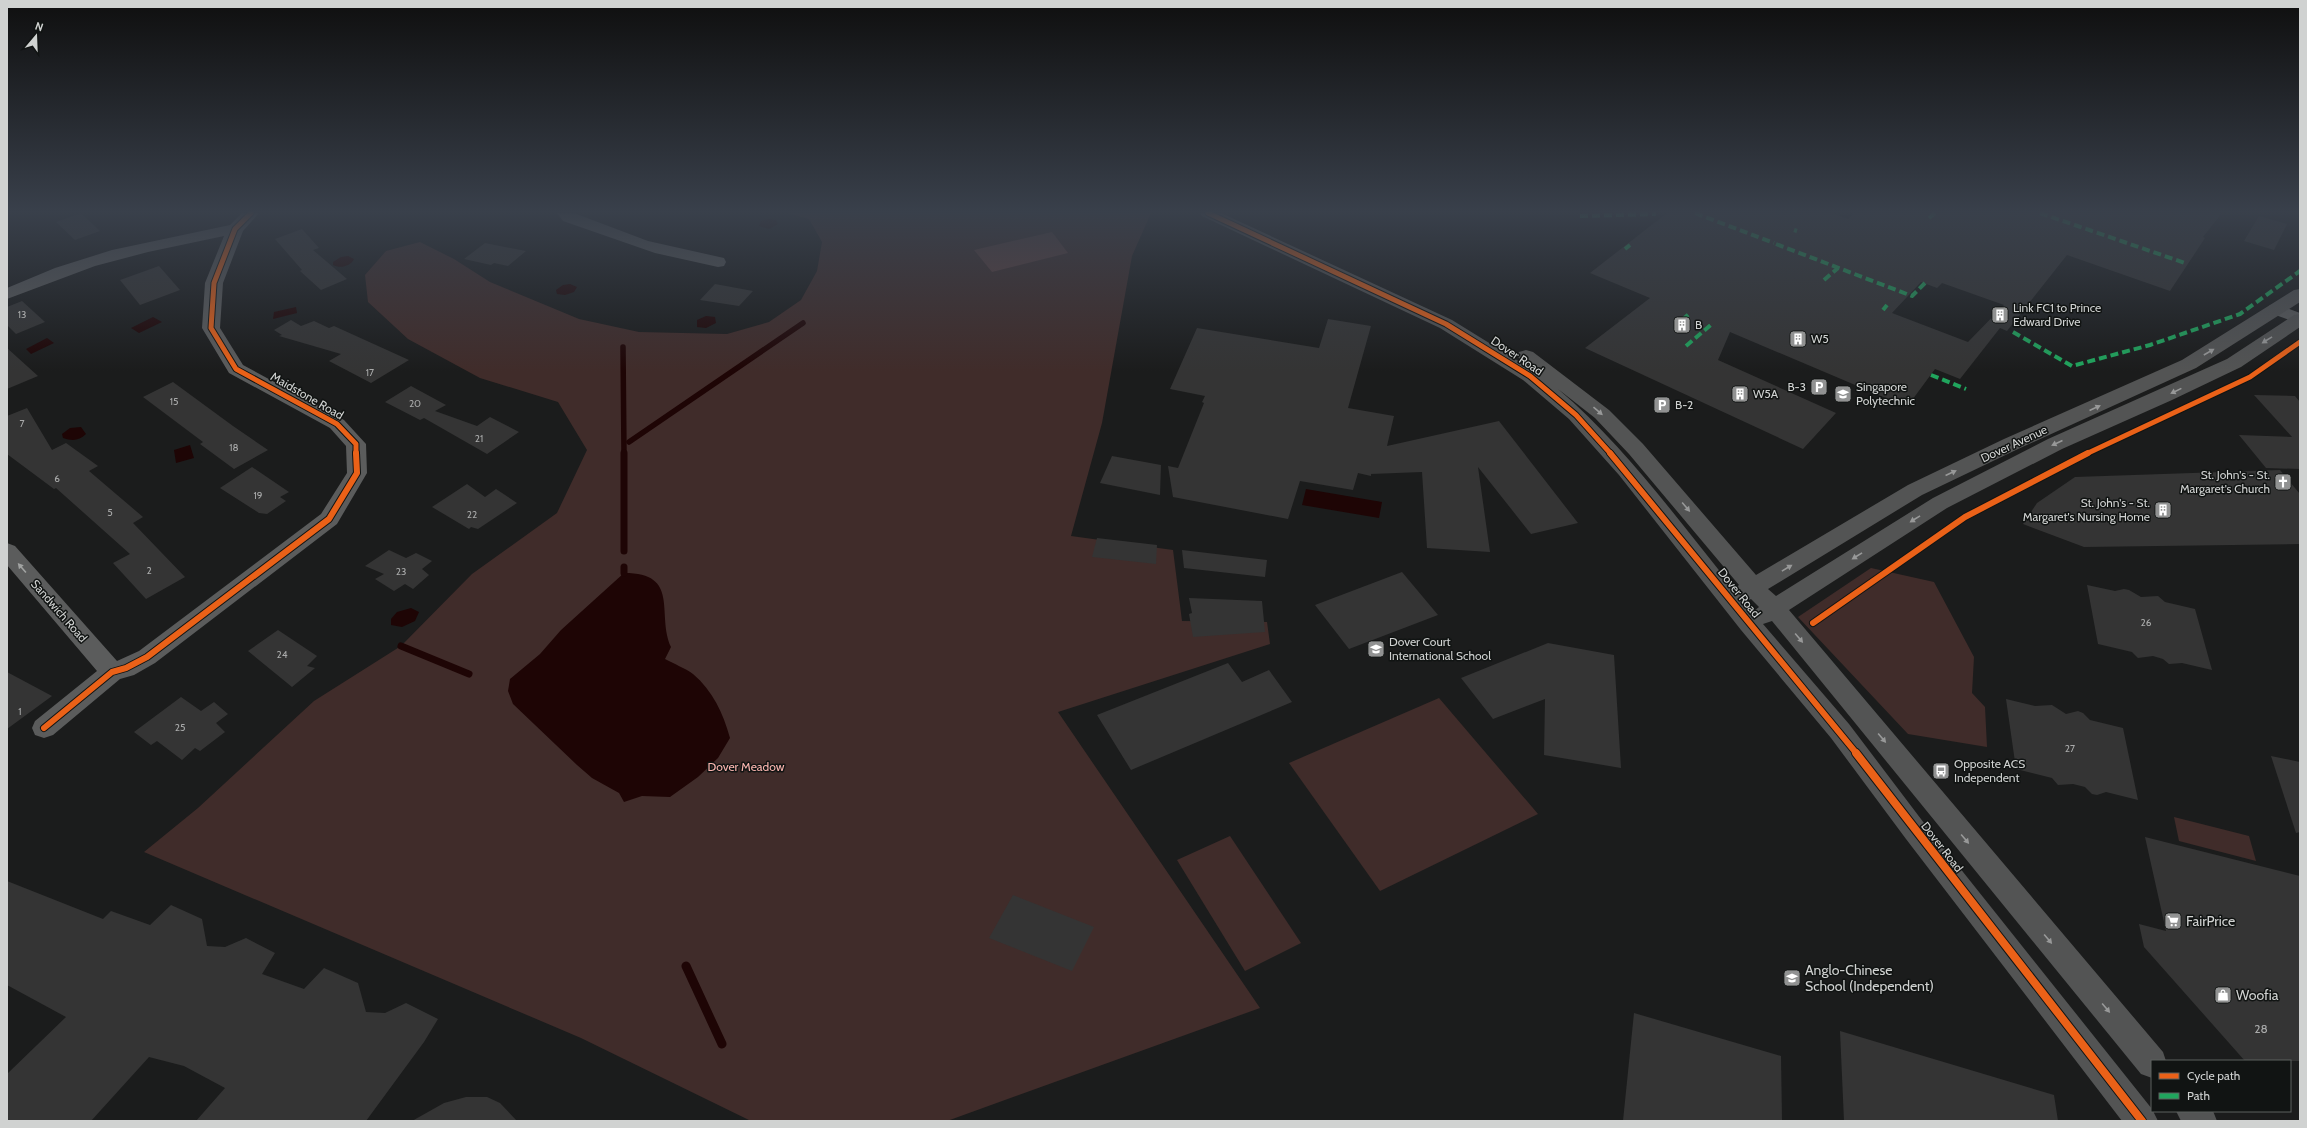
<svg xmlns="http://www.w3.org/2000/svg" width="2307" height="1128" font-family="Cabin,sans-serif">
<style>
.green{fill:#402c2a}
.forest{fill:#61413f}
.water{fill:#1e0505}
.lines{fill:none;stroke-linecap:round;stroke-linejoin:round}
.stream-far2{stroke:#1e0505;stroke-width:5.5}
.stream-far1{stroke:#1e0505;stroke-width:7}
.stream{stroke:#1e0505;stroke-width:9}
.building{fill:#343434;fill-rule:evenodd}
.street{fill:#5b5c5c;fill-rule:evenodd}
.secondary{fill:#535454;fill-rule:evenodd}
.quiet{stroke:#20a55d;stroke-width:4;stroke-dasharray:8 4;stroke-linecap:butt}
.cycleway-far2-casing{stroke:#111413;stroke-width:7}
.cycleway-far1-casing{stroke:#111413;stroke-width:8}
.cycleway-casing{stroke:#111413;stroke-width:10}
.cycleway-far2{stroke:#ea6118;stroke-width:5}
.cycleway-far1{stroke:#ea6118;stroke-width:6}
.cycleway{stroke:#ea6118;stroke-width:8}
.oneway{fill:#989999}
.oneway2{fill:#a1a3a2}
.labels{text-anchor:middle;stroke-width:3;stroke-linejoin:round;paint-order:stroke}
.number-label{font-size:10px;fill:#a9aaaa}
.poi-label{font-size:12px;fill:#d0d2d1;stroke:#111413;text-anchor:start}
.street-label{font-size:12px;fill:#d0d2d1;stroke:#111413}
.park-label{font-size:12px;fill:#fab5af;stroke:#111413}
.near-number-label{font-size:12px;fill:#a9aaaa}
.near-poi-label{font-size:14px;fill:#d0d2d1;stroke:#111413;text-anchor:start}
</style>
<rect width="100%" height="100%" fill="#1b1c1c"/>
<g class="green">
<path d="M787 213H1151L1132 256 1102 423 1071 536 1173 550 1182 621 1267 622 1270 644 1058 712 1260 1008 947 1121H751L581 1038 144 852 198 808 314 701 401 646 472 574 557 513 587 450 558 402 480 378 408 339 368 302 365 275 386 251 420 242 454 259 490 282 579 319 639 332 727 334 769 322 801 300 817 271 822 242 809 219Z"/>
<path d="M1871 568 1934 582 1974 657 1972 693 1985 707 1987 747 1908 734 1798 617Z"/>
<path d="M1439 698 1538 814 1380 891 1289 763Z"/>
<path d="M2174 817 2249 836 2256 861 2179 841Z"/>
<path d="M1230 836 1301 943 1245 971 1177 860Z"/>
</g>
<path class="forest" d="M1052 232 1068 253 992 272 974 250Z"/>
<g class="water">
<path d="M768 219 776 220 778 224 769 229 759 226 761 221Z"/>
<path d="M348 256 354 259C351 266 340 269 333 265V262L341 257Z"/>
<path d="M570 284 577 287 574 292 565 295 557 294 556 290 563 285Z"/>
<path d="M296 307 297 313 273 319 274 312Z"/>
<path d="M706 316 715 317 716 323 706 328 697 327V320Z"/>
<path d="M153 317 162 322 139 333 131 328Z"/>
<path d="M47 338 54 343 31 354 26 349Z"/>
<path d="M81 427 86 434C79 441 72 441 63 438L62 434 70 428Z"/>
<path d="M190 445 194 458 176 463 174 450Z"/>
<path d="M1306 489 1382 502 1379 518 1302 505Z"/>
<path d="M624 573C681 573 656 614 671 647L665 659C674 664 685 668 693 674 713 691 723 713 730 738L718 758 698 777 670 797 642 796 624 802 619 793 592 778 577 765 513 704 508 691 510 679 540 654 561 630Z"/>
<path d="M411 608 419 612 415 621 402 627 391 625V619L397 612Z"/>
</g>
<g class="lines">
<g class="stream-far2">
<path d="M623 347 624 454"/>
<path d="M629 442 803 323"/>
</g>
<g class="stream-far1">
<path d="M624 453V551"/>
<path d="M624 567V573"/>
<path d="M401 646 469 674"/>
</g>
<path class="stream" d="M686 966 722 1044"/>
</g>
<g class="building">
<path d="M81 213 100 231 75 240 56 222Z"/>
<path d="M1667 213H1832L1848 219 1854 213H2222L2203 237 2205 238 2170 291 2067 255 2007 331 2000 328 1960 379 1935 369 1907 407 1730 332 1718 360 1836 413 1803 449 1585 348 1650 298 1590 273ZM1921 282 1937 288 1942 283 2004 305 1968 342 1892 313Z"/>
<path d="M2259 216 2287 224 2274 250 2244 241Z"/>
<path d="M302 229 319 248 313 250 347 279 321 290 300 271 302 270 275 239Z"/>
<path d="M485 243 526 251 508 266 494 263 491 265 464 259Z"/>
<path d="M159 266 180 290 140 305 120 280Z"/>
<path d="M715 284 726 286 753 291 739 306 700 300Z"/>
<path d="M22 301 45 322 16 334 7 325V307Z"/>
<path d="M1328 319 1371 326 1348 408 1394 416 1387 446 1499 421 1578 523 1531 534 1478 467 1490 552 1427 548 1422 472 1371 474V476L1358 473 1353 490 1300 481 1288 519 1173 497 1168 466 1178 468 1204 403 1202 402 1205 396 1170 389 1197 328 1319 348Z"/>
<path d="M291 320 301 326 314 321 329 328 334 326 409 360 371 383 329 361 341 354 279 336 282 335 274 330Z"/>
<path d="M7 348 38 376 7 389Z"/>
<path d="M173 382 233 426 268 450 234 469 200 444 203 442 143 397Z"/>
<path d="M411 386 446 405 435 411 477 426 490 417 519 432 487 454 424 418 420 420 385 402Z"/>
<path d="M2254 395 2295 396 2300 402V469L2266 468 2239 435 2292 437Z"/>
<path d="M27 408 52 450 66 443 98 466 89 471 143 517 133 523 185 577 146 599 113 563 130 554 56 488 54 489 7 454V416Z"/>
<path d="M1112 456 1161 465 1160 495 1100 483Z"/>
<path d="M252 467 289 492 280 497 286 501 267 514 259 513 220 488Z"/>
<path d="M2280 470 2300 494V544L2084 547 2023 524 2037 503 2075 477Z"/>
<path d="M467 484 485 497 496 489 517 503 478 529 471 527 469 529 432 507Z"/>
<path d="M1097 538 1157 545 1156 564 1092 557Z"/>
<path d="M389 550 406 558 416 553 432 561 422 569 429 575 413 589 405 584 394 591 375 579 384 574 365 566Z"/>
<path d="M1182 550 1267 560 1265 577 1184 568Z"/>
<path d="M1402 572 1438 615 1349 649 1315 605Z"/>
<path d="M2087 585 2115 591 2124 589 2129 590 2141 597 2158 596 2165 602 2195 609 2212 670 2182 663 2169 664 2163 659 2153 656 2138 658 2132 652 2098 644Z"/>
<path d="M1189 598 1262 601 1265 632 1193 637 1189 614 1192 613Z"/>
<path d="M278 630 317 656 307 666 315 668 292 687 248 651Z"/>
<path d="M1548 643 1614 655 1621 768 1544 755 1545 699 1493 719 1461 678Z"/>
<path d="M1228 663 1242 682 1269 670 1292 702 1131 770 1097 715Z"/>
<path d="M7 672 52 696 7 729Z"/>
<path d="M181 697 201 711 214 702 228 714 216 723 225 732 200 751 195 748 182 760 157 741 151 745 134 732Z"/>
<path d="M2006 699 2035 706 2052 705 2066 714 2078 711 2083 713 2090 720 2123 728 2138 800 2106 792 2097 795 2092 794 2085 787 2073 784 2058 785 2052 778 2016 769Z"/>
<path d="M2271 756 2300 762V832L2296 833Z"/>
<path d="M2145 837 2300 876V1061H2245L2144 947 2139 924 2166 931Z"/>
<path d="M7 881 103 919 111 911 150 925 171 905 202 919 207 946 225 947 246 938 275 953 262 974 304 989 324 968 358 983 366 1012 385 1013 406 1003 438 1019 424 1042 366 1121H196L225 1088 184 1066 149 1057 91 1121H7V1074L66 1017 7 985Z"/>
<path d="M1013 895 1094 927 1072 971 989 938Z"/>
<path d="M1634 1013 1781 1056 1782 1121H1623Z"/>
<path d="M1840 1031 2054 1095 2058 1121H1844Z"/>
<path d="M466 1097H487L500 1103 517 1121H412L444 1103Z"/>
</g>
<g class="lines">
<g class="street">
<path d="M242 213H259L243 231 223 283 220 328 243 365 344 420 366 444 367 473 337 524 155 663 134 675 120 679 53 735 44 738 35 735 32 728 35 721 97 671 7 565V543L15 546 117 661 139 651 321 514 347 473 346 446 330 428 229 373 202 328 205 283 224 236 148 252 95 266 7 299V288L55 268 112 250 230 225Z"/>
<path d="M557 213H574L648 241 724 258 726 262 724 266 718 267 655 253 563 221Z"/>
<path d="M2276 304 2300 313V324L2270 313 2267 309 2270 305Z"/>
</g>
<g class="secondary">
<path d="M1200 213H1221L1452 320 1528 367 1517 356 1519 352 1526 350 1533 352 1609 410 1643 444 1756 575 1908 485 2004 439 2182 360 2294 290 2300 289V302L2196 368 2018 449 1922 495 1768 589 1776 596 1933 498 2048 439 2227 359 2294 315 2300 314V327L2241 367 2172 400 2062 449 1947 508 1789 610 2163 1052 2166 1061H2152V1078L2141 1074 1772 621 1763 624 1849 724 1924 823 2152 1109 2158 1121H2122L1906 839 1831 738 1741 630 1619 475 1569 419 1523 380 1440 328 1202 216ZM1558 389 1595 418 1629 454 1739 585 1734 589C1678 520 1625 446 1558 389ZM1751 599 1759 607 1753 612 1744 602Z"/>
<path d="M2176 1111H2213L2217 1121H2181Z"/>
</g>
<g class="quiet">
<path d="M1695 213 1774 243"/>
<path d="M2040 213 2185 263"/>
<path d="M1580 216 1656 214"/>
<path d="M1929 218 1935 213"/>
<path d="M1794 230 1797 231"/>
<path d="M1776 244 1912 296 1925 283"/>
<path d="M1625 249 1630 245"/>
<path d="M1824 280 1838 268"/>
<path d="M1883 310 1887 305"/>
<path d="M1682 320 1689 314"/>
<path d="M2013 332 2072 366 2150 345 2240 314 2300 271"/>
<path d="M1686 346 1712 324"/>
<path d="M1931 375 1966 389"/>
</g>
<g class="cycleway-far2-casing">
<g id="cycleway-far2">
<path d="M251 213 235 229 214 283 211 328 236 369 337 424 356 444V454"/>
<path d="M1208 213 1446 324 1530 376 1576 415 1611 454"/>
<path d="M2086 454 2250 377 2300 342"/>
</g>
</g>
<g class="cycleway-far1-casing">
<g id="cycleway-far1">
<path d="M1610 453 1857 754"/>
<path d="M1813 623 1965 517 2088 453"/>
<path d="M44 728 112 672 126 668 147 657 329 519 357 473 356 453"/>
</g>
</g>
<g class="cycleway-casing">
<path id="cycleway" d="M1856 753 2142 1121"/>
</g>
<use href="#cycleway-far2" class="cycleway-far2"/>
<use href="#cycleway-far1" class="cycleway-far1"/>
<use href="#cycleway" class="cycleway"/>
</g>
<defs><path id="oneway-solid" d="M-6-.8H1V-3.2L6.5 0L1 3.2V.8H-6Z"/></defs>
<g class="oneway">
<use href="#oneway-solid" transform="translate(2267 340) rotate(148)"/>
<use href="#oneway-solid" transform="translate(2209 352) rotate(-30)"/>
<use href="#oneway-solid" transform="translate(2176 391) rotate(154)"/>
<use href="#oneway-solid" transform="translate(2095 408) rotate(-24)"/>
<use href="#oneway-solid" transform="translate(1598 411) rotate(41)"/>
<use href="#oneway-solid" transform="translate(2057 443) rotate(156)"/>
<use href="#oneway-solid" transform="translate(1951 473) rotate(-25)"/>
<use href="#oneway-solid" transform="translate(1686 507) rotate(50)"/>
<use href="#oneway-solid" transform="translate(1915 519) rotate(148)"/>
<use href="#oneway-solid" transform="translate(1857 556) rotate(148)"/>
<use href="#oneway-solid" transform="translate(1787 568) rotate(-31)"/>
<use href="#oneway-solid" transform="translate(1799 638) rotate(50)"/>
<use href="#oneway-solid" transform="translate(1882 738) rotate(50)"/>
<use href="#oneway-solid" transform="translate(1965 839) rotate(50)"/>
<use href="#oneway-solid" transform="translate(2048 939) rotate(50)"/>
<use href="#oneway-solid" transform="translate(2106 1008) rotate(50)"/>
</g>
<use class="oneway2" href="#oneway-solid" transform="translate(22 568) rotate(-131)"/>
<linearGradient id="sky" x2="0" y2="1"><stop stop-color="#0f0f0f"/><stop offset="0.57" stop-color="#39404b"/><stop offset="1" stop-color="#39404b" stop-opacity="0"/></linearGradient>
<rect width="2307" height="371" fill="url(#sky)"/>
<defs>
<g id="building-square" transform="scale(0.9)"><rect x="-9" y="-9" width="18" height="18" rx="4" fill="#919292" stroke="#111413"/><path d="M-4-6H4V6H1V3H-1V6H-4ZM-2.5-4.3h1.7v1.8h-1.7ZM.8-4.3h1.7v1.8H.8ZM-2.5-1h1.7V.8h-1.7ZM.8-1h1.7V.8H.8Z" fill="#fff"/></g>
<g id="parking-square" transform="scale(0.9)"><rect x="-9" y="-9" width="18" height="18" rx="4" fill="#919292" stroke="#111413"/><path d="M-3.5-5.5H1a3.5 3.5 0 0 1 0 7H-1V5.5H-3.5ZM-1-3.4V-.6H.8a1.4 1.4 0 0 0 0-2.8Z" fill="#fff"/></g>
<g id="university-square" transform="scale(0.9)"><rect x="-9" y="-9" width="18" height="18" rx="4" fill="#919292" stroke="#111413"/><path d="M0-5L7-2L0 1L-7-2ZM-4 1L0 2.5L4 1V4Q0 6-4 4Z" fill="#fff"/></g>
<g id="church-square" transform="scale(0.9)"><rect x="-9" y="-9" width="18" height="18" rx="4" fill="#919292" stroke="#111413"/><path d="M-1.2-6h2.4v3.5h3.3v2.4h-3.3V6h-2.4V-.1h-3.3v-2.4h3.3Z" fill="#fff"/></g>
<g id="school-square" transform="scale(0.9)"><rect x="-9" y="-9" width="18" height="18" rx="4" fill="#919292" stroke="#111413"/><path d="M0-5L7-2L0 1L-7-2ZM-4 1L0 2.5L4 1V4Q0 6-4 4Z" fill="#fff"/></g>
<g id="bus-square" transform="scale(0.9)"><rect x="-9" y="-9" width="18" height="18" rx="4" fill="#919292" stroke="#111413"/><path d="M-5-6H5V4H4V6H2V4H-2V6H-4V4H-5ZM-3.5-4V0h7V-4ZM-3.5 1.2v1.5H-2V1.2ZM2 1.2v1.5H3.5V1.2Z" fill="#fff"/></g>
<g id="supermarket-square" transform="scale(0.9)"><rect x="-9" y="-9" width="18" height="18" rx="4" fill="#919292" stroke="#111413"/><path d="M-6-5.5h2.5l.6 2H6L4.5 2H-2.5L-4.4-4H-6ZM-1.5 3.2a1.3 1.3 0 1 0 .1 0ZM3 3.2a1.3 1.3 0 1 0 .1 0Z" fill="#fff"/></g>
<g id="shop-square" transform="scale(0.9)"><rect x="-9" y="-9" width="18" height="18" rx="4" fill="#919292" stroke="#111413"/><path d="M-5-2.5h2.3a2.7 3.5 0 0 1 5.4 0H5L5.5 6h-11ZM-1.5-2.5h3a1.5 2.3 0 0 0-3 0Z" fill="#fff"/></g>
</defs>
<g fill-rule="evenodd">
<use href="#building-square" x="2000" y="315"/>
<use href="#building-square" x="1682" y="325"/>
<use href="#building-square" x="1798" y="339"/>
<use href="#parking-square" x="1819" y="387"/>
<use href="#building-square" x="1740" y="394"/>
<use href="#university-square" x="1843" y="394"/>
<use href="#parking-square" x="1662" y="405"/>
<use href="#church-square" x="2283" y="482"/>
<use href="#building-square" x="2163" y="510"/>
<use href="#school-square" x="1376" y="649"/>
<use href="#bus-square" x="1941" y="771"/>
<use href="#supermarket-square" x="2173" y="921"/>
<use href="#university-square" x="1792" y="978"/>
<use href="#shop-square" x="2223" y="995"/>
</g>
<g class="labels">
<g class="number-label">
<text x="22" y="318">13</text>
<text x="370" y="376">17</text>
<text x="174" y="405">15</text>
<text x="415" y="407">20</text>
<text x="22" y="427">7</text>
<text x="479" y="442">21</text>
<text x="234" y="451">18</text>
<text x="57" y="482">6</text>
<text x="258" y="499">19</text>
<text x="110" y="516">5</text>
<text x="472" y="518">22</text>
<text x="149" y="574">2</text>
<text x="401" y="575">23</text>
<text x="2146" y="626">26</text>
<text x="282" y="658">24</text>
<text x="20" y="715">1</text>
<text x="180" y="731">25</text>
<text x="2070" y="752">27</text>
</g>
<g class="poi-label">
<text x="2013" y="312">Link FC1 to Prince<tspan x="2013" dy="14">Edward Drive</tspan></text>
<text x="1695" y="329">B</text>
<text x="1811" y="343">W5</text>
<text x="1806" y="391" text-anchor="end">B-3</text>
<text x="1856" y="391">Singapore<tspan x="1856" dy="14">Polytechnic</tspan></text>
<text x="1753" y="398">W5A</text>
<text x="1675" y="409">B-2</text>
<text x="2270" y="479" text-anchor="end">St. John's - St.<tspan x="2270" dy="14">Margaret's Church</tspan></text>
<text x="2150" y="507" text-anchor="end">St. John's - St.<tspan x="2150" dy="14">Margaret's Nursing Home</tspan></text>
<text x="1389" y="646">Dover Court<tspan x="1389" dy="14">International School</tspan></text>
<text x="1954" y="768">Opposite ACS<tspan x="1954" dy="14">Independent</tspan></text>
</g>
<g class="street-label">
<text transform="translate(1517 356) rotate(34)" y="4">Dover Road</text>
<text transform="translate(307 396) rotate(30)" y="4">Maidstone Road</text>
<text transform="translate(2014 444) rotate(-25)" y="4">Dover Avenue</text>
<text transform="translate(1739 593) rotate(51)" y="4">Dover Road</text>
<text transform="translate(59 611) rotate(49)" y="4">Sandwich Road</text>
<text transform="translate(1942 847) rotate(52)" y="4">Dover Road</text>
</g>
<g class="park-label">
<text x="746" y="771">Dover Meadow</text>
</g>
<g class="near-number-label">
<text x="2261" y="1033">28</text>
</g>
<g class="near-poi-label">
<text x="2186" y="926">FairPrice</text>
<text x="1805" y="975">Anglo-Chinese<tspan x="1805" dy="16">School (Independent)</tspan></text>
<text x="2236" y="1000">Woofia</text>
</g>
</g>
<rect width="2307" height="1128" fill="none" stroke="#d0d2d1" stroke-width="16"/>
<rect x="2151" y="1060" width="140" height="52" fill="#111413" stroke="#5d605f"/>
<rect x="2159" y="1073" width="20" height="6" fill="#ea6118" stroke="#5d605f"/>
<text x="2187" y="1080" font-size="12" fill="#d0d2d1">Cycle path</text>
<rect x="2159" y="1093" width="20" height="6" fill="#20a55d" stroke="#5d605f"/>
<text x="2187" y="1100" font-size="12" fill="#d0d2d1">Path</text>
<g transform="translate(36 36) rotate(19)" stroke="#111413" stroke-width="3" paint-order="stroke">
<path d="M0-3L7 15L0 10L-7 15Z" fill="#d0d2d1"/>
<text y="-6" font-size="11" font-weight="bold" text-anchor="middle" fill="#d0d2d1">N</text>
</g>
</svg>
